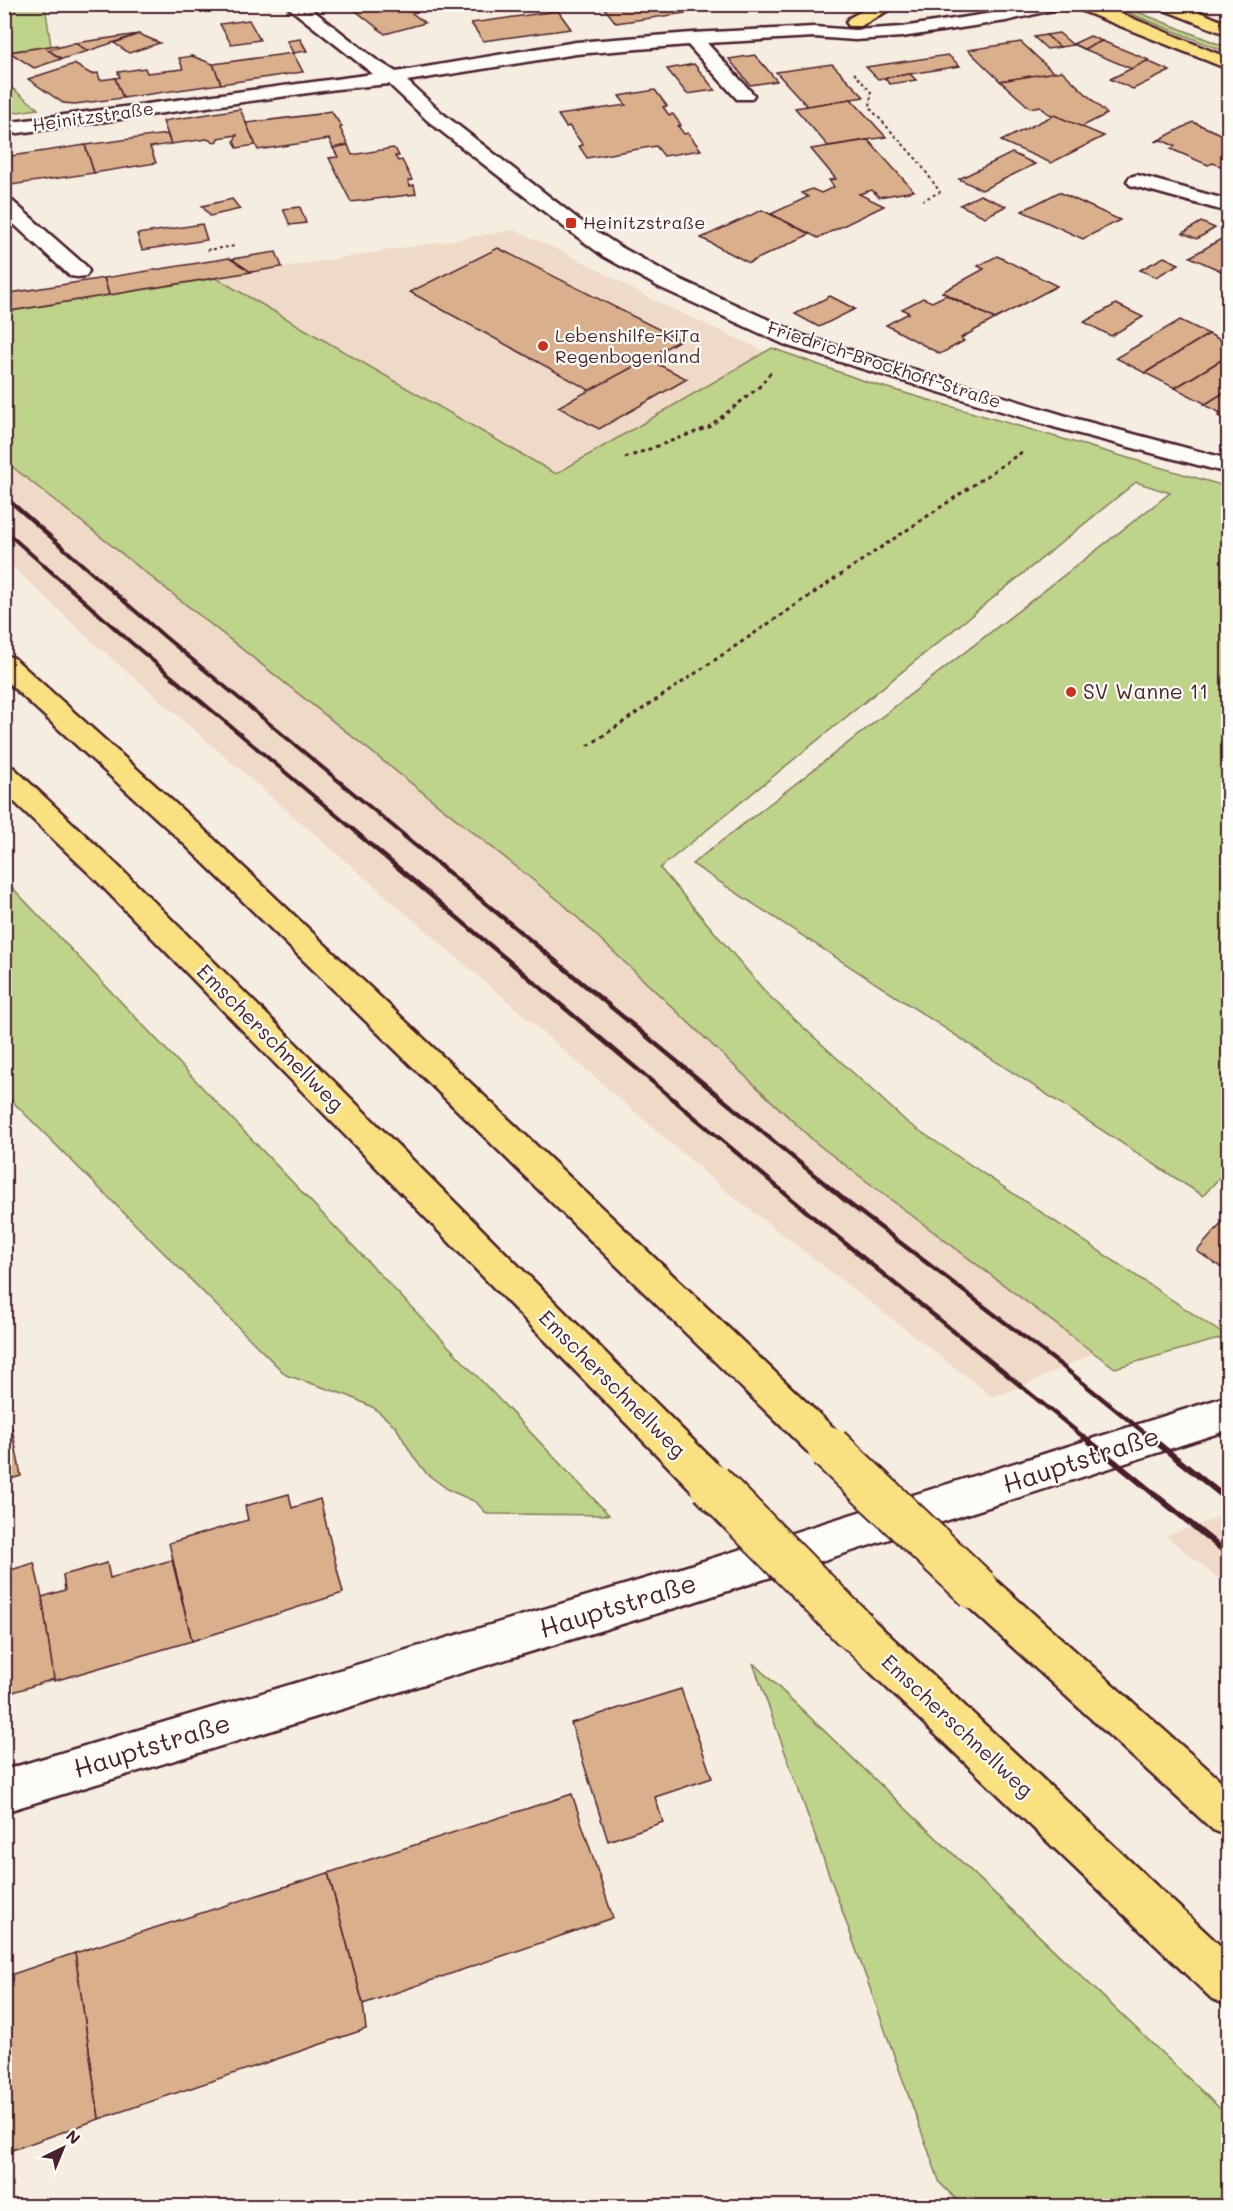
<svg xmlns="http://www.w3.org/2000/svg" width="1233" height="2211" font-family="Mali,sans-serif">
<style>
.built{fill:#eedac7}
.green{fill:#bed48a;stroke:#847a5a;stroke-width:1.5}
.building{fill:#daaf8b;stroke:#4a1f2b;stroke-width:1.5}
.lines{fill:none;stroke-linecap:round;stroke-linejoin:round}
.minor-casing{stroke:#4a1f2b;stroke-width:5}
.major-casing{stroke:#4a1f2b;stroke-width:5}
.highway-casing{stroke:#4a1f2b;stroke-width:5}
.path-far1{stroke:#4a1f2b;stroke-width:2;stroke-dasharray:3 3;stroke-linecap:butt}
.path{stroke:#4a1f2b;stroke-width:3;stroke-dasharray:4 4;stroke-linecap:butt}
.minor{fill:#fdfcf7;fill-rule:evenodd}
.major{fill:#f9e181;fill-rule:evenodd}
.highway{fill:#f9e181;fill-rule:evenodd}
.rail-far2{stroke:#4a1f2b;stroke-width:4}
.rail-far1{stroke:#4a1f2b;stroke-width:4.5}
.rail{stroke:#4a1f2b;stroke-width:6}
.highway-bridge-casing{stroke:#4a1f2b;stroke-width:47;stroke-linecap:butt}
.highway-bridge{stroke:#f9e181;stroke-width:43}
.poi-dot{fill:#c8321e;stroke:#fdfcf7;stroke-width:2}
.labels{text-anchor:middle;stroke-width:4.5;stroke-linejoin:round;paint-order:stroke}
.far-street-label{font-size:18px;fill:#4a1f2b;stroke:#fdfcf7}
.far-poi-label{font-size:18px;fill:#4a1f2b;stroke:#fdfcf7;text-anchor:start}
.poi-label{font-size:21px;fill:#4a1f2b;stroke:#fdfcf7;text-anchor:start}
.street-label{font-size:21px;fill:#4a1f2b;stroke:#fdfcf7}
.near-street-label{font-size:26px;fill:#4a1f2b;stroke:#fdfcf7}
</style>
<rect width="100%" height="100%" fill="#f6ede1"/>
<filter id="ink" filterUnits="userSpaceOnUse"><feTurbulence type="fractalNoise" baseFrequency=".0167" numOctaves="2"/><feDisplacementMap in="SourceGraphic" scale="12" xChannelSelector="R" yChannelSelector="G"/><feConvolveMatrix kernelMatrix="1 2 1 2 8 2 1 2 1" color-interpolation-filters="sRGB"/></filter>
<g filter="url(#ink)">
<g class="built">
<path d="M515 230 582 261 651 299 766 352 556 474 216 278Z"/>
<path d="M4 461 562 903 816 1143 1094 1353 1021 1387 993 1397 726 1191 94 643 5 559Z"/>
<path d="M1228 1507V1586L1166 1536 1214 1519Z"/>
</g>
<g class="green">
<path d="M4 5H45L51 46 5 52Z"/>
<path d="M1109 5H1120L1221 45 1228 48V53Z"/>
<path d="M4 82 35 106 38 109 5 114Z"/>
<path d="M216 278 556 474 772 348 867 382 1228 487V1168L1203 1196 692 864 1170 493 1136 482 660 868 768 995 908 1123 1220 1332 1228 1330 1226 1337 1115 1368 1094 1353 816 1143 562 903 5 461V312Z"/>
<path d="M5 880 609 1515 487 1514 476 1502 449 1490 427 1474 413 1456 396 1427 374 1408 349 1396 286 1375 5 1094Z"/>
<path d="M753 1663 1228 2116V2206H963L940 2183Z"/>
</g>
<g class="building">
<path d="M360 4H400L425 23 385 34 351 7Z"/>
<path d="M679 4 686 13 616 23 602 5Z"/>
<path d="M679 4H751L686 13Z"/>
<path d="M558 11 571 29 483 41 471 23Z"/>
<path d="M249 20 260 40 231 44 220 24Z"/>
<path d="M1059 33 1073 45 1060 47 1046 35Z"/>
<path d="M139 34 88 51 75 43Z"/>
<path d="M139 34 160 43 129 53 114 43Z"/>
<path d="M1046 35 1060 47 1047 49 1034 37Z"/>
<path d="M1090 36 1102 41 1084 49 1073 44Z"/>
<path d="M300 39 307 51 293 53 287 41Z"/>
<path d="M1102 41 1149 60 1132 69 1084 49Z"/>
<path d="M1021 42 1054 73 1000 81 968 50Z"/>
<path d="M75 43 88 51 62 59 48 50Z"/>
<path d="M57 45 59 47 48 50 61 59 34 68 9 52Z"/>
<path d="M293 53 303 72 221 84 213 64Z"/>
<path d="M755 55 777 81 750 85 729 59Z"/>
<path d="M948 55 960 66 878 79 866 67Z"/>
<path d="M192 56 213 64 221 84 123 98 115 78 120 77 118 72 145 68 147 73 183 69 179 58Z"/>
<path d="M1147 61 1170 71 1133 89 1110 79Z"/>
<path d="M74 64 91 74 98 73 100 80 115 78 123 98 75 104 63 103 28 79Z"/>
<path d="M694 64 715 90 687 94 667 69Z"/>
<path d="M832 64 864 97 807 106 776 72Z"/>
<path d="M1062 71 1107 114 1081 127 1047 113 1040 106 1030 108 1000 81Z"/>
<path d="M910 74 916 80 890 84 884 78Z"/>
<path d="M655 90 667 106 663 107 669 115 673 114 681 125 678 126 684 134 688 133 701 150 664 156 656 146 587 158 579 146 583 145 569 126 566 127 558 115 626 105 619 96Z"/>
<path d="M851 99 886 137 828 146 795 108Z"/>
<path d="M240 109 256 145 237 148 234 141 237 135 218 138 217 141 214 142 207 139 171 144 163 121Z"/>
<path d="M331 111 342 127 340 128 348 145 333 148 329 139 258 150 246 123 319 114V113Z"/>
<path d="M1054 115 1104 136 1051 163 1001 141Z"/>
<path d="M1193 122 1228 137V170L1225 172 1223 171 1228 169 1213 163 1208 165 1171 149 1175 146 1161 140 1155 142Z"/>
<path d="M167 134 171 144 150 147 156 163 94 173 85 145Z"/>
<path d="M868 140 914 191 879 197 872 190 859 194 884 206 818 238 771 214 808 197 802 193 812 189 821 193 834 187 829 180 836 179 811 149Z"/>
<path d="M85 145 94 173 11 185 4 157Z"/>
<path d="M348 145 352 155 393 148 396 150 399 156H395L398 161 402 160 412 180 408 181 410 186 414 185 416 194 351 202 329 158 338 157 333 148Z"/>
<path d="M1012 153 1035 164 982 190 959 179Z"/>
<path d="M1059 192 1120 220 1083 239 1022 211Z"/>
<path d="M980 195 1006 206 985 217 960 205Z"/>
<path d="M232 199 240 209 210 216 202 206Z"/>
<path d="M300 207 306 223 290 225 283 209Z"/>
<path d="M762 210 810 234 749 263 701 238Z"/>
<path d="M1201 222 1215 228 1197 239 1183 233Z"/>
<path d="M202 224 207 240 142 250 137 234Z"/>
<path d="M1228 235V274L1190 257Z"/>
<path d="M498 248 680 340 591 391 410 292Z"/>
<path d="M4 252H7L12 271 4 272Z"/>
<path d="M276 252 282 267 251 272 232 259Z"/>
<path d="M997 256 1057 286 995 319 942 292 984 269 978 266Z"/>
<path d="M1164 257 1179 264 1156 277 1140 270Z"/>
<path d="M229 258 251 272 109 295 104 278Z"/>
<path d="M104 278 109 295 4 312V294Z"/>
<path d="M946 295 995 319 961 338 964 341 940 354 886 325 909 313 902 309 923 298 932 302Z"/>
<path d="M830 296 855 309 819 327 795 314Z"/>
<path d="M1116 304 1143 317 1111 336 1084 322Z"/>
<path d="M1180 320 1209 334 1145 373 1116 358Z"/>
<path d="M1209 334 1228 344V356L1175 388 1145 373Z"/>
<path d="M1228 356V390L1206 404 1175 388Z"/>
<path d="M648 359 687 379 599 429 558 407Z"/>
<path d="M1228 390V421L1218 416 1221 413 1204 405Z"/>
<path d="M1228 1216V1272L1197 1251Z"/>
<path d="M12 1428 21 1476 4 1481V1431Z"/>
<path d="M289 1494 292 1508 320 1499 343 1593 192 1641 169 1543 248 1520 245 1506Z"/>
<path d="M172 1560 192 1641 54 1681 42 1597 65 1590 63 1575 107 1563 110 1578Z"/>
<path d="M34 1563 42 1597 54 1679 4 1695V1572Z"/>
<path d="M681 1689 712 1778 655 1797 663 1822 608 1841 571 1723Z"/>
<path d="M572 1794 613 1918 363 2004 328 1873Z"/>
<path d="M328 1873 363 2004 366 2029 99 2119 75 1953Z"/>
<path d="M75 1953 99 2119 4 2153V1977Z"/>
</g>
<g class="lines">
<g class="minor-casing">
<g id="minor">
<path d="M284 4H305L375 59 396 72 576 42 692 33 814 27 855 30 902 27 1006 11 1031 4H1064L1061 8 1006 21 902 37 855 40 814 37 707 43 754 95 751 99H737L688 45 576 54 407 81 442 113 578 219 619 246 675 277 804 336 1073 418 1228 459V473L1057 428 788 346 659 287 603 256 564 227 428 121 389 84 337 89 4 135V123L373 74Z"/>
<path d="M1137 175 1228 200V212L1130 185 1127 181 1130 177Z"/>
<path d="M4 198 11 200 86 266 89 271 86 276 78 277 70 276 4 215Z"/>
<path d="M1228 1396V1430L678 1607 4 1812V1770L678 1569Z"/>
</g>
</g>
<g class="major-casing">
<g id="major">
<path d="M875 4H899L861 26H849L846 22 849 18Z"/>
<path d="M1072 4H1098L1228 58V69L1075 8Z"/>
<path d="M1156 4H1182L1228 24V35L1159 8Z"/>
</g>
</g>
<g class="highway-casing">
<g id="highway">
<path d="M4 655 14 658 198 824 842 1436 848 1448 842 1460 829 1465 816 1460 178 838 4 679Z"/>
<path d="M4 765 14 768 117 865 725 1472 730 1484 725 1496 711 1501 697 1496 95 879 4 792Z"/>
<path d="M977 1570 991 1576 1228 1787V1836L1213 1830 963 1602 957 1589 963 1576Z"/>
<path d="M855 1611 869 1616 1228 1953V2005L1212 1999 841 1644 835 1630 841 1616Z"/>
</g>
</g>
<g class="path-far1">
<path d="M854 73 871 92 870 108 919 162 940 192 923 200"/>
<path d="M207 250 236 246"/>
</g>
<g class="path">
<path d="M625 458 709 427 759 387 771 372"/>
<path d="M588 746 1022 452"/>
</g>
<use href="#minor" class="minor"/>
<use href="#major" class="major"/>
<use href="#highway" class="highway"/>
<g class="rail-far2">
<path d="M4 496 165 637 405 836"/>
<path d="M4 530 127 639 361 836"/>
</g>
<g class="rail-far1">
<path d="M359 835 819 1222 1086 1439"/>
<path d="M403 835 847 1202 1062 1366 1152 1439"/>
</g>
<g class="rail">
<path d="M1084 1437 1228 1554"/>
<path d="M1150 1437 1228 1500"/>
</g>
<g class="highway-bridge-casing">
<g id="highway-bridge">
<path d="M829 1448 977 1589"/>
<path d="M711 1484 855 1630"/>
</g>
</g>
<use href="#highway-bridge" class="highway-bridge"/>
</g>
</g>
<g class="poi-dot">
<rect x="565" y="217" width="12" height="12" rx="3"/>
<circle cx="543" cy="346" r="6"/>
<circle cx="1071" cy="692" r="6"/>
</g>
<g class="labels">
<g class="far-street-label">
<text transform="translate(93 117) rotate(-8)" y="6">Heinitzstraße</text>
<text transform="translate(884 365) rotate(18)" y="6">Friedrich-Brockhoff-Straße</text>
</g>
<g class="far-poi-label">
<text x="583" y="229">Heinitzstraße</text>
<text x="555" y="342">Lebenshilfe-KiTa<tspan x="555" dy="21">Regenbogenland</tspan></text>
</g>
<g class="poi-label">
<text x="1083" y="699">SV Wanne 11</text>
</g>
<g class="street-label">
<text transform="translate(270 1038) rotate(45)" y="7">Emscherschnellweg</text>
<text transform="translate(612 1384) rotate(45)" y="7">Emscherschnellweg</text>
<text transform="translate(957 1726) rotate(43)" y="7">Emscherschnellweg</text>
</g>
<g class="near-street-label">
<text transform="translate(1081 1460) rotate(-18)" y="9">Hauptstraße</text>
<text transform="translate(618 1606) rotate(-17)" y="9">Hauptstraße</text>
<text transform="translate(152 1746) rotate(-17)" y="9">Hauptstraße</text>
</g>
</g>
<rect width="1233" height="2211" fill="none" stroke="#fdfcf7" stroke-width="24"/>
<rect x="12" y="12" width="1209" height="2187" fill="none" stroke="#4a1f2b" stroke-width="2" filter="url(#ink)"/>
<g transform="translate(63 2148) rotate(43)" stroke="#fdfcf7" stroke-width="4.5" paint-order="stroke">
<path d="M0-4.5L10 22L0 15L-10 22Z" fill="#4a1f2b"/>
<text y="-9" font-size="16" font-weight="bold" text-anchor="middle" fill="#4a1f2b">N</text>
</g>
</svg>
